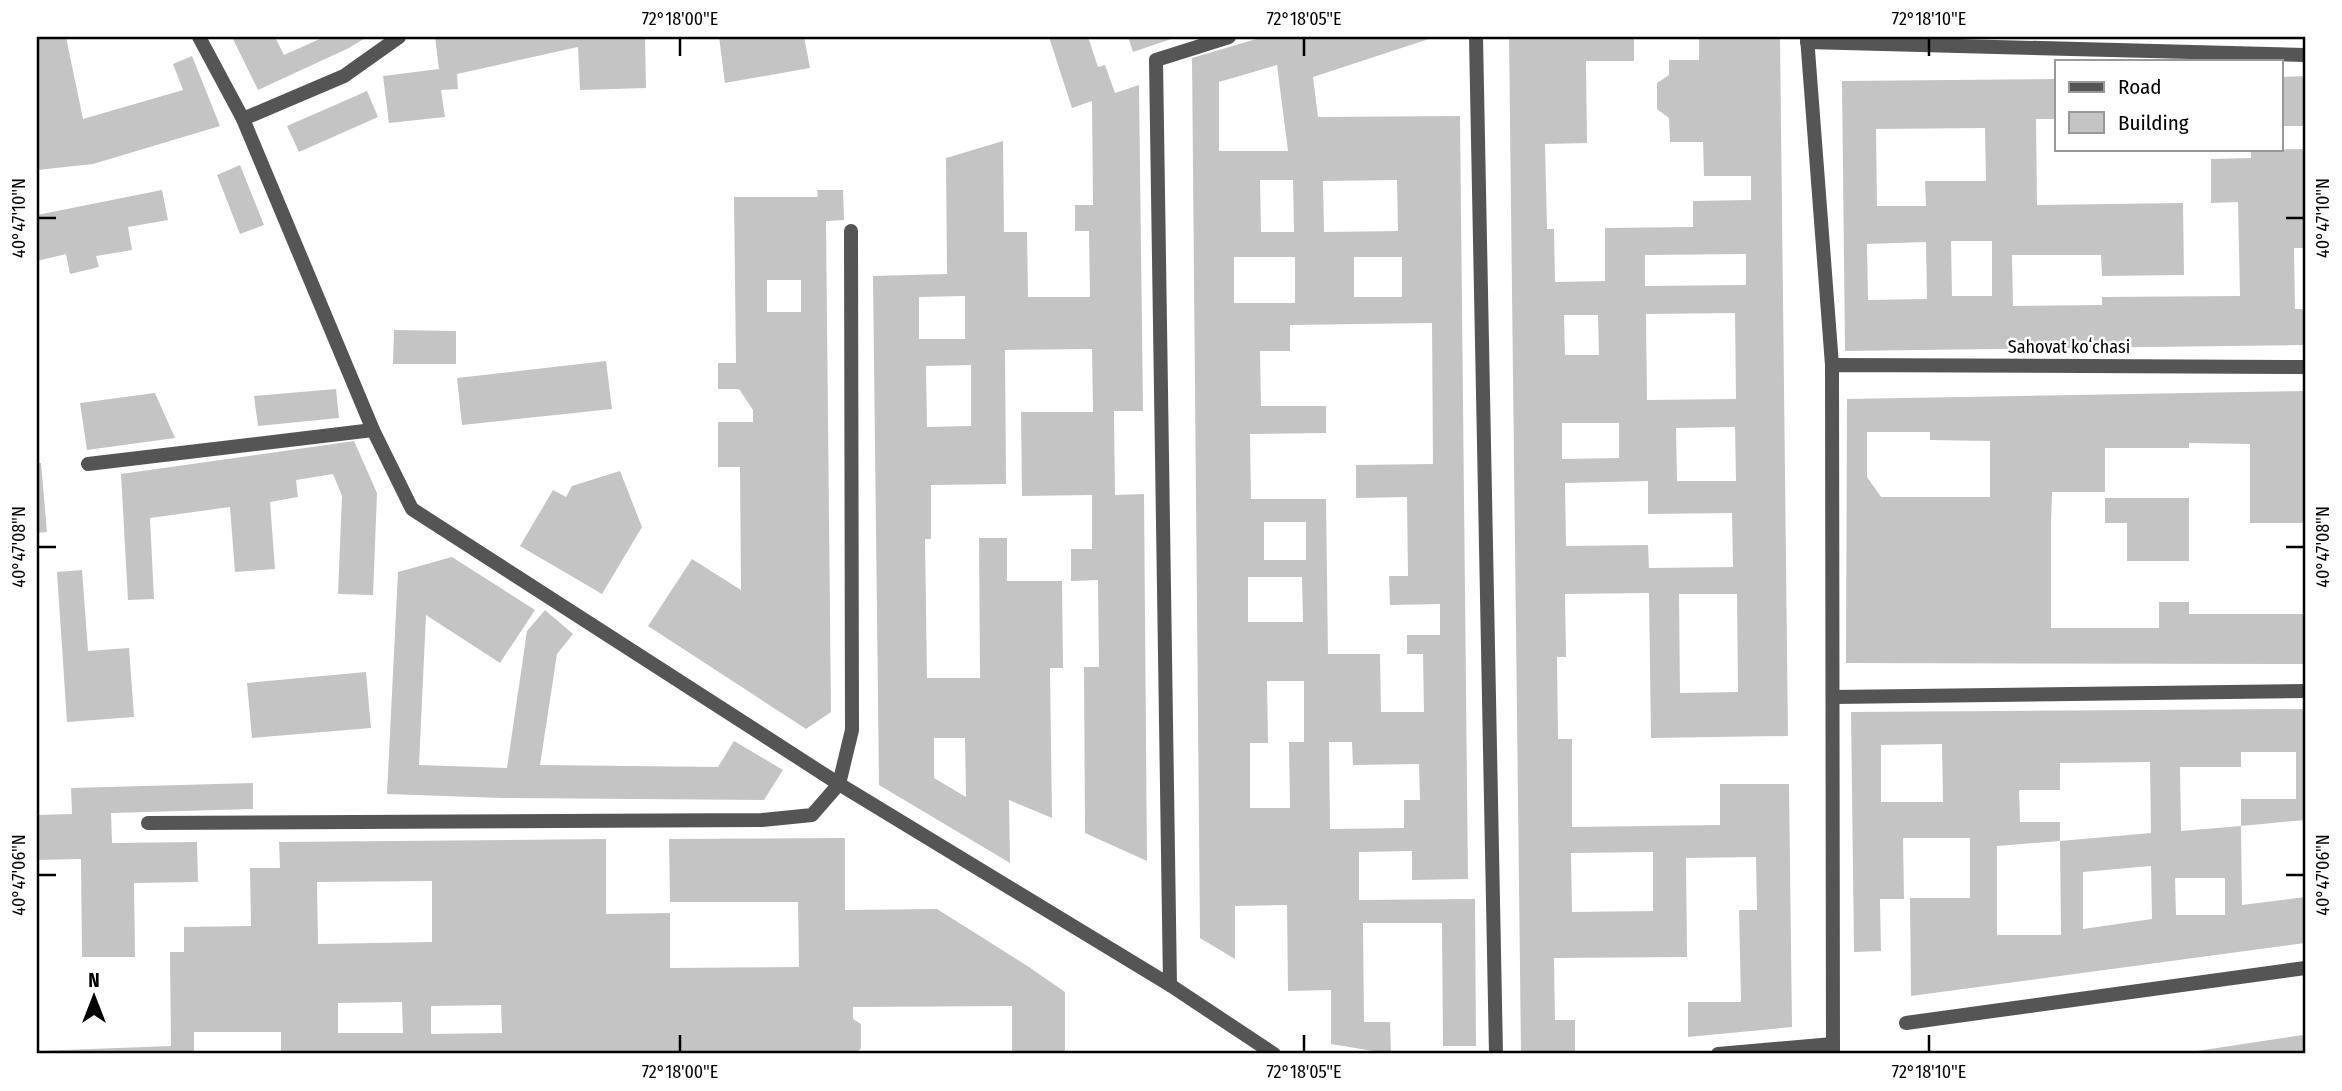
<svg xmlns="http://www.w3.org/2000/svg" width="2342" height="1091" font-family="'Fira Sans Condensed',sans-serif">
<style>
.building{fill:#c4c4c4;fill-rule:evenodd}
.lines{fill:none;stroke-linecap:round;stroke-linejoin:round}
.service{stroke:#555;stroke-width:14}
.minor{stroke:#555;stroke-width:14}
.ticks{fill:none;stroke:#000;stroke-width:2.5}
.labels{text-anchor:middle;stroke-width:5;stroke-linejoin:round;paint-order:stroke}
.street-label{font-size:18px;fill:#000;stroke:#fff}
.neatline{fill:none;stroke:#000;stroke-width:2.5}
.ticks-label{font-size:18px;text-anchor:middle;fill:#000}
</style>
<rect width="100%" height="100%" fill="#fff"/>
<g class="building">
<path d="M37 37H66L83 119 183 90 173 64 192 56 220 126 93 164 37 170Z"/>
<path d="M232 37H275L284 55 324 37H367L349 48 258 90Z"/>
<path d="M435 37H645L646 88 580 90 578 47 457 74 458 89 441 90 445 117 389 123 383 76 439 69Z"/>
<path d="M719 37H804L810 68 725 83Z"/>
<path d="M1049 37H1088L1098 67 1105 65 1115 93 1139 85 1143 411H1114L1115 495 1144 494 1147 861 1085 833 1084 667H1099L1098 580 1071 581V549H1092V495L1022 496 1021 412H1093L1092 349 1005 350 1006 484 931 485V539H925L927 678H980L979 538H1007V581H1062L1063 668H1050L1052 818 1009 800 1010 863 879 785 873 276 947 274 946 158 1003 141 1004 232H1027L1028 297H1090L1089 231H1075V205H1093L1092 101 1072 108ZM965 296V339H919V297ZM971 365V426L927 427 926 366ZM934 738H965L966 797 934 778Z"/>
<path d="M1128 37H1177L1133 52Z"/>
<path d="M1263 37H1435L1313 77 1318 117 1460 116 1468 879 1412 880V851L1359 852V900L1475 899 1476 1046H1443L1442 923H1363L1364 1022H1390L1391 1054 1331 1044V990L1288 991 1287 905 1235 906V959L1200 938 1192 58ZM1277 65 1288 151H1219V82ZM1260 180H1293L1294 232H1261ZM1397 180 1398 231 1324 232 1323 181ZM1234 257H1295V303H1234ZM1354 257H1402V297H1354ZM1432 323 1433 464 1356 465V498L1407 497 1408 576H1389L1390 605 1440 604V635H1407V654H1423L1424 712H1381L1380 654H1328L1326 499H1251L1250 434 1326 433V406H1261L1260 351H1290V325ZM1264 522H1306V560H1264ZM1248 577H1302L1303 622H1248ZM1267 681H1304V742H1289L1290 808H1250V743H1268ZM1329 742H1352L1353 765 1419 764 1420 800H1404V828L1330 829Z"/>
<path d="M1509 37H1634V61H1586L1587 143 1545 144 1547 229H1554L1555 282 1605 281V228L1693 227V201L1751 200V176H1704L1703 142H1670L1669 118 1657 109V83L1669 75V60H1699V37H1780L1788 736 1651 738 1649 593 1565 594 1566 657H1557L1558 739H1572V827L1720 825V784H1789L1792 1027 1688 1037V1002H1741L1739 910H1757L1756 857 1686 858 1687 957 1554 958 1555 1020H1575V1051L1558 1054H1521ZM1746 254V285L1645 286V255ZM1735 313 1736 399 1647 400 1646 314ZM1564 315H1598L1599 355H1565ZM1562 423H1619V458L1562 459ZM1735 427 1736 481H1677L1676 428ZM1648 481V514L1732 513 1733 567 1649 568 1648 545 1566 546 1565 483ZM1679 594H1737L1738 692 1680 693ZM1653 852V911L1572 912 1571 853Z"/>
<path d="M2305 76V126H2281V77Z"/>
<path d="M2057 79V119H2036L2037 205 2183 203 2184 275 2102 276 2101 255H2012L2013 306 2102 305V297L2240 296 2238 202 2211 203V159L2251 158V150L2305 149V248H2294L2295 309H2305V345L1845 351 1842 81ZM1985 128 1986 181H1925L1926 206H1877L1876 129ZM1951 241H1992V296H1952ZM1926 242 1927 299 1868 300 1867 244Z"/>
<path d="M367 91 378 117 299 152 287 126Z"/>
<path d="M240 165 264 225 240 234 217 175Z"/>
<path d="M162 190 168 220 128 227 132 250 96 256 99 267 70 274 66 254 37 261V215Z"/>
<path d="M817 190H843L844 220 826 221 831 712 806 729 648 626 692 559 741 590 740 467H718V422H753V410L739 389H718V363H736L734 197H818ZM767 280H801V312H767Z"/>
<path d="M394 330 456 331V364H393Z"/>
<path d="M606 361 612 409 462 425 457 378Z"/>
<path d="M336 389 339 418 258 426 254 396Z"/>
<path d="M2305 391V523H2250V444L2189 443V448H2105V492H2052L2051 523V628H2159V602H2189V614H2305V664L1846 663 1847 399ZM1867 432H1930V440L1990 441V497H1881L1867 477Z"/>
<path d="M155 393 175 438 87 450 80 403Z"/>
<path d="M354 441 377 493 373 595 338 594 342 496 333 474 296 480 298 497 270 502 275 569 235 572 230 507 150 518 154 599 128 600 121 474Z"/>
<path d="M37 463H41L47 532 37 533Z"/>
<path d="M620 471 642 527 602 594 520 546 553 490 566 497 572 486Z"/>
<path d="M2105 498H2189V561H2127V523H2105Z"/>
<path d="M452 557 535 610 500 663 426 615 419 765 507 768 527 631 545 610 573 634 557 654 540 765 718 767 734 741 783 770 764 800 502 798 387 794 398 572Z"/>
<path d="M82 570 88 651 129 648 134 717 67 722 57 572Z"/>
<path d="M366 672 371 728 252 738 247 683Z"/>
<path d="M2305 709V820L2241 826V799H2296V752H2241V767H2180L2181 831 2241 826 2242 905 2305 897V943L1911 996 1910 898H1970V838H1903L1904 899H1880L1881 951 1854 952 1851 712ZM1942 744 1943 802H1881V745ZM2150 762 2151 833 2060 841 2061 935H1997V846L2060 841V822H2020L2019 790H2060V763ZM2151 866 2152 919 2083 929V872ZM2175 878H2225V915H2176Z"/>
<path d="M253 783V809L111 813 112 843 197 842 198 882 134 883 135 957H82L81 859 37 860V815L72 814 71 788Z"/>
<path d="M845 838V910L937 909 1026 965 1065 992V1054H1012V1006L853 1007V1019L861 1024V1048L856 1054H281V1032H194V1054H37V1051L171 1046 170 952H184V927L251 926 250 868H280L279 842 606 839V914L670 913V968L799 967 798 902H670L669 839ZM432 881V942L318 944 317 882ZM402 1002 403 1033H338V1003ZM501 1005 502 1033 431 1034V1006Z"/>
<path d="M2303 1035H2305V1054H2177Z"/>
</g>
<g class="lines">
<g class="service">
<path d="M1476 37 1496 1054"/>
<path d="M1807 37 1832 365"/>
<path d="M88 464 373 430"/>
<path d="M1170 985 1156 60 1229 37"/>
</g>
<g class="minor">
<path d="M199 37 243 119 373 430 412 509 839 784 1170 985 1274 1054"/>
<path d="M1807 42 2305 55"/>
<path d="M243 119 344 76 399 37"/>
<path d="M1833 697 2305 691"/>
<path d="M148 823 762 820 812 815 839 784 852 730 851 231"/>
<path d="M1906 1023 2305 968"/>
<path d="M1718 1054 1833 1044"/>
<path d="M1833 1054 1832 365 2305 367"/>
</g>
</g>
<path class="ticks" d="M680 38V56M1304 38V56M1929 38V56M38 218H56M2286 218H2304M38 547H56M2286 547H2304M38 875H56M2286 875H2304M680 1035V1052M1304 1035V1052M1929 1035V1052"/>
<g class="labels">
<g class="street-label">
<text x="2069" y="353">Sahovat koʻchasi</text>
</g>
</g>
<rect width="2342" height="1091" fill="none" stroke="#ffffff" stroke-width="77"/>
<rect x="2055" y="60" width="228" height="91" fill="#ffffff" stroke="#999999" stroke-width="2"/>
<rect x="2069" y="82" width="35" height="10" fill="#555555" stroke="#999999" stroke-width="2"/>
<text x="2118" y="94" font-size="21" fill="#000000">Road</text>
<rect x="2069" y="112" width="35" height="21" fill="#c4c4c4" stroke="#999999" stroke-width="2"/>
<text x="2118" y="130" font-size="21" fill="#000000">Building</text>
<g transform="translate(94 997)" stroke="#ffffff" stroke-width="5" paint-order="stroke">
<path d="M0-5L12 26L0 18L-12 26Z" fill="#000000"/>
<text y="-10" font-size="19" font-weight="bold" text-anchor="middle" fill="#000000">N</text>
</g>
<rect x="38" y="38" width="2266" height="1014" class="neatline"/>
<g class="ticks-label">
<text x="680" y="25">72°18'00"E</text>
<text x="1304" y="25">72°18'05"E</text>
<text x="1929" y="25">72°18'10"E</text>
<text transform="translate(19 218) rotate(-90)" y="6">40°47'10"N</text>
<text transform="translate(2323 218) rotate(-90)" y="6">40°47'10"N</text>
<text transform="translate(19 547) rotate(-90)" y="6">40°47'08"N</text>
<text transform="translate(2323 547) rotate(-90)" y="6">40°47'08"N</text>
<text transform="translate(19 875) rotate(-90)" y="6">40°47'06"N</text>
<text transform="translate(2323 875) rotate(-90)" y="6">40°47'06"N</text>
<text x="680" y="1078">72°18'00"E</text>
<text x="1304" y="1078">72°18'05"E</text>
<text x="1929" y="1078">72°18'10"E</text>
</g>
</svg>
